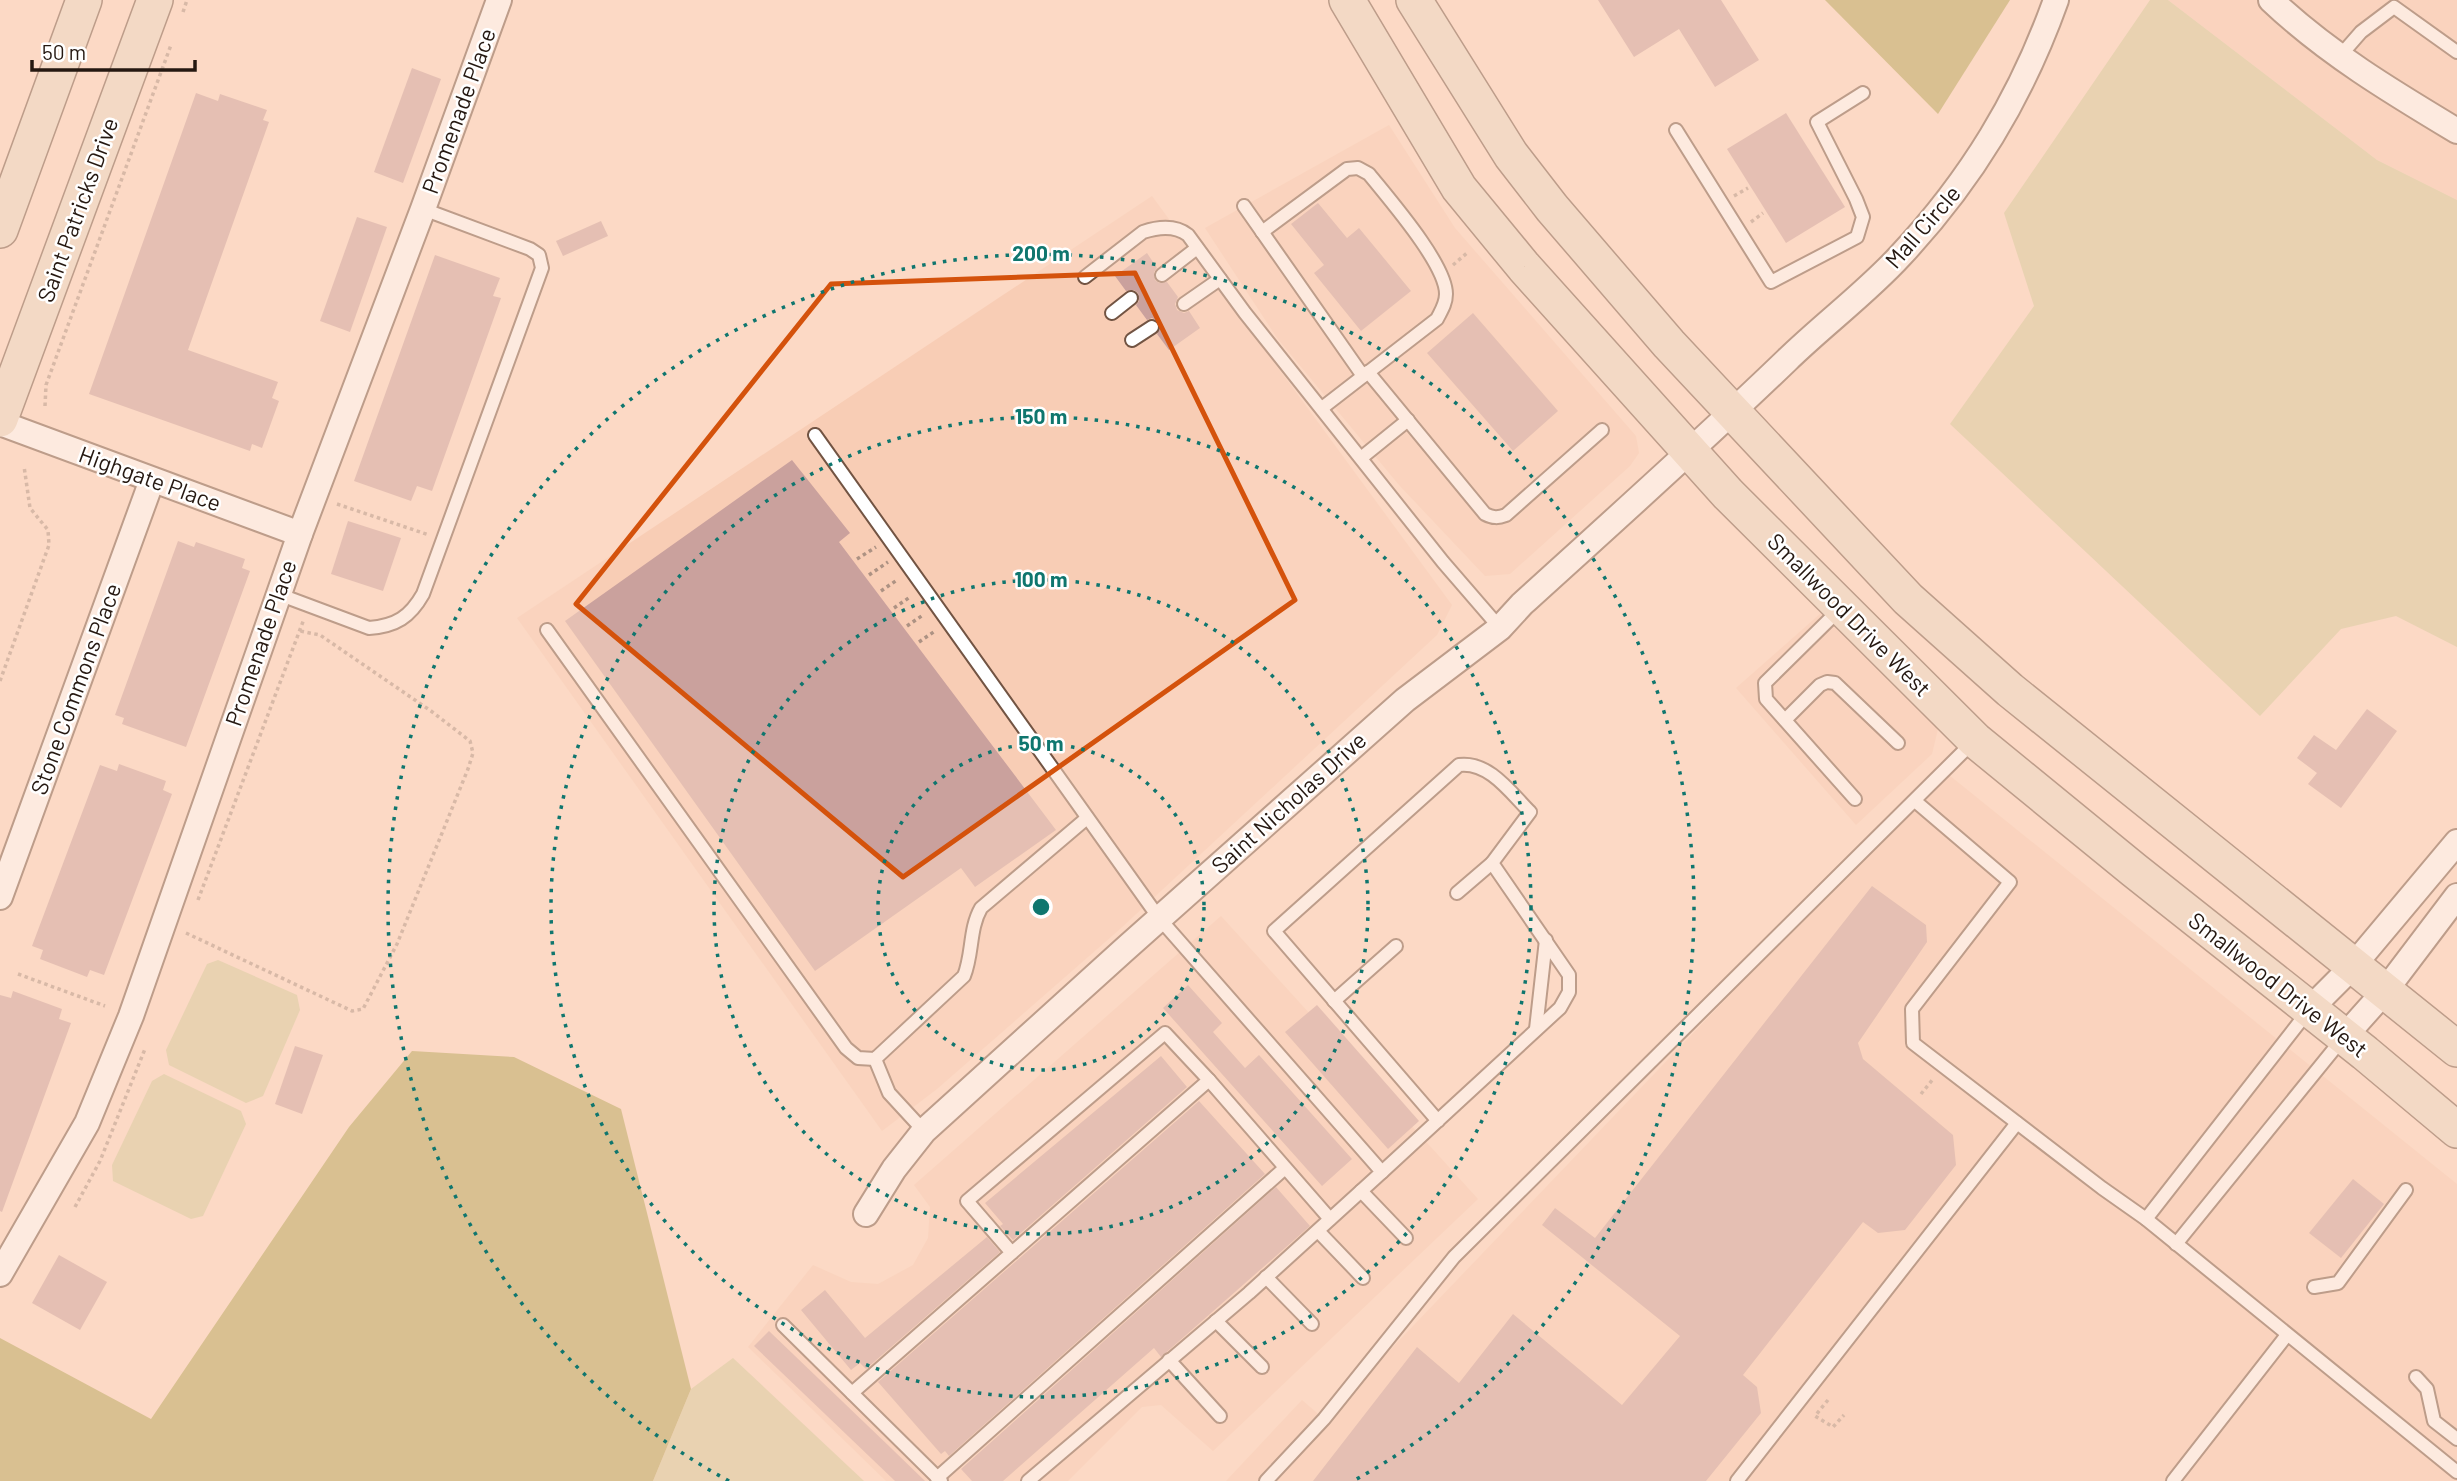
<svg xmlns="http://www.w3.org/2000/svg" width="2457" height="1481" font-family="Barlow,sans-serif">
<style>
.built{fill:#f8cdb5}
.green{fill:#d2ca9a}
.forest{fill:#afa252}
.building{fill:#caa19d}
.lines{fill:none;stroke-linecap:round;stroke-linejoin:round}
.lane-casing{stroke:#725443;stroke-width:16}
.street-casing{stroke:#725443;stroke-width:28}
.secondary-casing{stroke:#725443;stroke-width:38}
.path{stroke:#ad9283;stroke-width:3.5;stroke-dasharray:3.5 3.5;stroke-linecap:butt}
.lane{stroke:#fff;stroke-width:12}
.street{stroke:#fff;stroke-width:24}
.secondary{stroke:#e8dac5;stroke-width:35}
.marked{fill:none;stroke:#d4520c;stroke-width:5;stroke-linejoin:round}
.ring{fill:none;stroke:#0f766e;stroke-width:3.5;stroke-dasharray:3.5 7}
.labels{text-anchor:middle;stroke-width:5;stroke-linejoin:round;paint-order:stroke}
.street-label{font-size:23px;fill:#251811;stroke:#fff}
.centre{fill:#0f766e;stroke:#fff;stroke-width:3.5}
.ring-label{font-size:21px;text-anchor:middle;font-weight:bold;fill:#0f766e;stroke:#fff;stroke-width:5;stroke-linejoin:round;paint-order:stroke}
</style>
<rect width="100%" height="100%" fill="#fcd9c5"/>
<g class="built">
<path d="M2168 0H2457V200L2377 160Z"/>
<path d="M1389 125 1455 228 1636 436 1639 453 1630 466 1510 574 1485 576 1399 485 1277 338 1205 228Z"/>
<path d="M1152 196 1452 605 1437 635 1120 929 937 1089 882 1131 517 618Z"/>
<path d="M1821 613 1938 729 1932 754 1856 825 1736 688Z"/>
<path d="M1944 771 2457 1184V1481H1226L1302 1400 1324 1419Z"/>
<path d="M1221 916 1478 1199 1213 1451 1161 1405 1142 1407 1068 1481H886L748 1347 813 1265 851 1282 878 1284 913 1265 928 1238 930 1207 914 1185Z"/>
</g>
<g class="green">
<path d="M2150 0H2168L2377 160 2457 200V647L2396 616 2341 629 2260 716 1950 424 2034 306 2004 213Z"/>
<path d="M218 960 297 995 300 1010 263 1096 246 1103 169 1065 166 1050 207 964Z"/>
<path d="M164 1074 241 1111 246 1124 203 1216 191 1219 113 1181 112 1165 152 1081Z"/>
<path d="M733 1358 864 1481H653L691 1389Z"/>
</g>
<g class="forest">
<path d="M1825 0H2010L1938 114Z"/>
<path d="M412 1051 514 1057 621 1109 691 1389 653 1481H0V1338L151 1419 349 1127Z"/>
</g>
<g class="building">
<path d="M1598 0H1721L1759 60 1715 87 1679 29 1634 57Z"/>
<path d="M412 68 441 79 403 183 374 172Z"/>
<path d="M196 93 218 101 220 94 267 110 263 120 269 122 188 350 278 382 272 398 279 401 262 448 252 444 250 451 89 394Z"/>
<path d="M1786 113 1845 207 1786 243 1727 149Z"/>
<path d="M1318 203 1347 238 1359 228 1411 291 1361 331 1314 273 1324 265 1291 224Z"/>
<path d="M357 217 387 227 350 332 320 321Z"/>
<path d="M601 221 608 236 563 256 556 241Z"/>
<path d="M1147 253 1157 268 1154 272 1155 280 1159 283 1167 282 1178 297 1175 304 1177 310 1184 313 1189 311 1200 328 1169 350 1157 334 1161 327 1159 322 1152 318 1147 320 1136 305 1139 301 1138 293 1134 290 1126 291 1115 276Z"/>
<path d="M435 255 500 278 493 296 501 298 432 491 417 486 411 501 354 481Z"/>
<path d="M1473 313 1558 411 1513 451 1427 353Z"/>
<path d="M792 460 850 533 839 542 1056 830 975 887 961 868 815 971 565 621Z"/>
<path d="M348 521 401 538 383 591 331 574Z"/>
<path d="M178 541 194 547 196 542 245 559 242 568 250 571 186 747 122 724 124 718 115 715Z"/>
<path d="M2367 709 2397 731 2341 808 2308 784 2317 773 2297 758 2314 735 2336 750Z"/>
<path d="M119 764 166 781 163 790 172 794 104 975 90 970 87 977 40 959 43 950 32 946 100 765 117 771Z"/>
<path d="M1872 886 1926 925 1927 942 1858 1043 1863 1059 1953 1135 1956 1165 1905 1230 1878 1233 1863 1222 1743 1375 1757 1387 1761 1413 1706 1481H1313L1417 1347 1459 1383 1513 1314 1622 1405 1680 1336 1542 1225 1555 1208 1595 1238Z"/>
<path d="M1188 985 1222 1023 1213 1032 1245 1068 1259 1055 1352 1159 1322 1186 1163 1008Z"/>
<path d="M13 991 62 1009 59 1019 71 1023 2 1212 0 1211V995L11 998Z"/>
<path d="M1317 1005 1419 1121 1388 1149 1285 1032Z"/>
<path d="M295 1046 323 1055 302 1114 275 1104Z"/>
<path d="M1161 1056 1187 1087 1013 1240 1000 1226 1003 1224 985 1203Z"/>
<path d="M1199 1101 1265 1174 949 1456 945 1451 941 1454 878 1382Z"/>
<path d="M2353 1179 2384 1204 2341 1258 2309 1233Z"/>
<path d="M1276 1187 1310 1226 1161 1357 1154 1348 1003 1481H972L961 1469Z"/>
<path d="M987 1237 1000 1252 866 1369 860 1363 851 1370 801 1310 825 1290 865 1338Z"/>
<path d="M59 1255 107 1282 80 1330 32 1303Z"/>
<path d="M769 1331 891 1448 925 1481H895L754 1346Z"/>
</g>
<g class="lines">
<g class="lane-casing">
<g id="lane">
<path d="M2340 56 2361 32 2394 7 2457 52"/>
<path d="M1676 130 1771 282 1857 237 1863 217 1856 199 1817 122 1863 93"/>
<path d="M1244 206 1363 376"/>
<path d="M1262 232 1347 169 1358 168 1369 174C1389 199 1446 264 1446 294 1446 304 1441 311 1437 319L1322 408"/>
<path d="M1162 275 1197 248"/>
<path d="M1085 277 1143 232C1158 227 1175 225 1188 235L1245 313 1443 562 1500 628"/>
<path d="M1184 304 1220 279"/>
<path d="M1112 313 1131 298"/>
<path d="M1132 340 1152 327"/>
<path d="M1368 372 1485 514C1493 518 1498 518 1506 515L1602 430"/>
<path d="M815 435 1159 918 1382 1172 1249 1293 1028 1481"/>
<path d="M1361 458 1408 420"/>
<path d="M278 594 369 628C396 626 410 617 423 594L542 268 539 255 530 249 423 209"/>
<path d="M1841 608 1765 683 1766 699 1855 799"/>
<path d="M547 630 846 1048 858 1058 875 1059 964 976C973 954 969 929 981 908L1087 818"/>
<path d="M1785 720 1820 685 1827 682 1835 683 1898 743"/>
<path d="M1915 801 2010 882 1912 1009 1913 1043 2102 1188 2146 1219 2457 1472"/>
<path d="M1457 893 1492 863"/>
<path d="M1334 1001 1396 946"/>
<path d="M1536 1029 1546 940"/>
<path d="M875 1059 889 1093 924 1131"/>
<path d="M1209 1080 1330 1219"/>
<path d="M1382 1172 1560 1008 1569 992V975L1492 863 1530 812C1511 793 1489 761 1459 765L1274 931 1438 1121"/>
<path d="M1361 1191 1406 1238"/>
<path d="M2146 1219 2309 1010"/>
<path d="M1318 1231 1363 1278"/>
<path d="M2176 1244 2343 1038"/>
<path d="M1266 1277 1312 1324"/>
<path d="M2314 1287 2338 1283 2406 1190"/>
<path d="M1216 1321 1262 1367"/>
<path d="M783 1325 941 1481"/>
<path d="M1169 1360 1220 1416"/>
<path d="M2416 1377 2427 1389 2434 1421 2457 1439"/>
<path d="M852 1393 1209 1080 1165 1033 967 1201 1012 1253"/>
<path d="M937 1478 1285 1168"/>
<path d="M1266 1481 1324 1419 1454 1257 1974 741"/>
<path d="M1737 1481 2017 1123"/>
<path d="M2173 1481 2287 1335"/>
</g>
</g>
<g class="street-casing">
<g id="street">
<path d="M2271 0C2327 53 2392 92 2457 131"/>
<path d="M0 423 300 534"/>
<path d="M0 897 152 480"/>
<path d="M2309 1010 2353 966 2457 842"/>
<path d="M2344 1037 2385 991 2457 896"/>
<path d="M866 1214 894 1169 924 1131 1124 950 1405 700 1500 628 1522 604C1611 523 1701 443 1787 360 1824 324 1866 293 1900 256 1971 180 2021 98 2056 0"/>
<path d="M0 1274 87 1123 131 1016 300 534 423 209 499 0"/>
</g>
</g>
<g class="secondary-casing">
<g id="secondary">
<path d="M1347 0 1459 188 1524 267 1728 494 1975 740 2134 870 2365 1053 2457 1130"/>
<path d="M1414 0 1511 155 1552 208 1669 344 1908 599 2010 690 2457 1049"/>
<path d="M0 230 84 0"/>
<path d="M0 419 155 0"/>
</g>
</g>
<g class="path">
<path d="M183 12 187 0"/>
<path d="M1734 196 1748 188"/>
<path d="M1751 222 1763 213"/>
<path d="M1453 265 1467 253"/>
<path d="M45 406 46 385 171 45"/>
<path d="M337 504 429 535"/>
<path d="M857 559 876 547"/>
<path d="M869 575 888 562"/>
<path d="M881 591 897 580"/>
<path d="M894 608 910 597"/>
<path d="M907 626 923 615"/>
<path d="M919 642 935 631"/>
<path d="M0 681 49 545 48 530 30 508 24 466"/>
<path d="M198 900 304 619"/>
<path d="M186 933 352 1011 363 1009 397 944 468 769 473 753 470 741 431 711 320 635 300 631"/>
<path d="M18 974 105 1006"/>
<path d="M1921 1094 1933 1079"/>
<path d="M75 1207 100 1161 145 1049"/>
<path d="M1828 1400 1815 1416 1833 1427 1844 1415"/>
</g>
<use href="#lane" class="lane"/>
<use href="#street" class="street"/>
<use href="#secondary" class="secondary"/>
</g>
<path d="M0 0H2457V1481H0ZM1135 273 1295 600 903 877 576 604 831 284Z" fill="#fcd9c5" fill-opacity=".55" fill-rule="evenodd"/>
<path class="marked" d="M1135 273 1295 600 903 877 576 604 831 284Z"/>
<g class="ring">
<circle cx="1041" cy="907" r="163"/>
<circle cx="1041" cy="907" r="327"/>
<circle cx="1041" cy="907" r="490"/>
<path d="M729 1481A653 653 0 1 1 1353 1481"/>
</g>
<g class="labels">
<g class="street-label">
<text transform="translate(459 111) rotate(-70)" y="8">Promenade Place</text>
<text transform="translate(78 210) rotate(-70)" y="8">Saint Patricks Drive</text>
<text transform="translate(1923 227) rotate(-49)" y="8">Mall Circle</text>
<text transform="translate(150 479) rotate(20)" y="8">Highgate Place</text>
<text transform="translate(1849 615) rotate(45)" y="8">Smallwood Drive West</text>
<text transform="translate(261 643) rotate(-71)" y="8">Promenade Place</text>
<text transform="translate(76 689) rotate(-70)" y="8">Stone Commons Place</text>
<text transform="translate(1289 803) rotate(-42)" y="8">Saint Nicholas Drive</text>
<text transform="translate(2278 985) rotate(38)" y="8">Smallwood Drive West</text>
</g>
</g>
<circle cx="1041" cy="907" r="10" class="centre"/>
<g class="ring-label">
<text x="1041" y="261">200 m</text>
<text x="1041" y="424">150 m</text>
<text x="1041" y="587">100 m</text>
<text x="1041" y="751">50 m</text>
</g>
<path d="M32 60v10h163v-10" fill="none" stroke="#251811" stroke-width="3.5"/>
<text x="42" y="60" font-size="21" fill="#251811" stroke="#ffffff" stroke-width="5" paint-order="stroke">50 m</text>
</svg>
